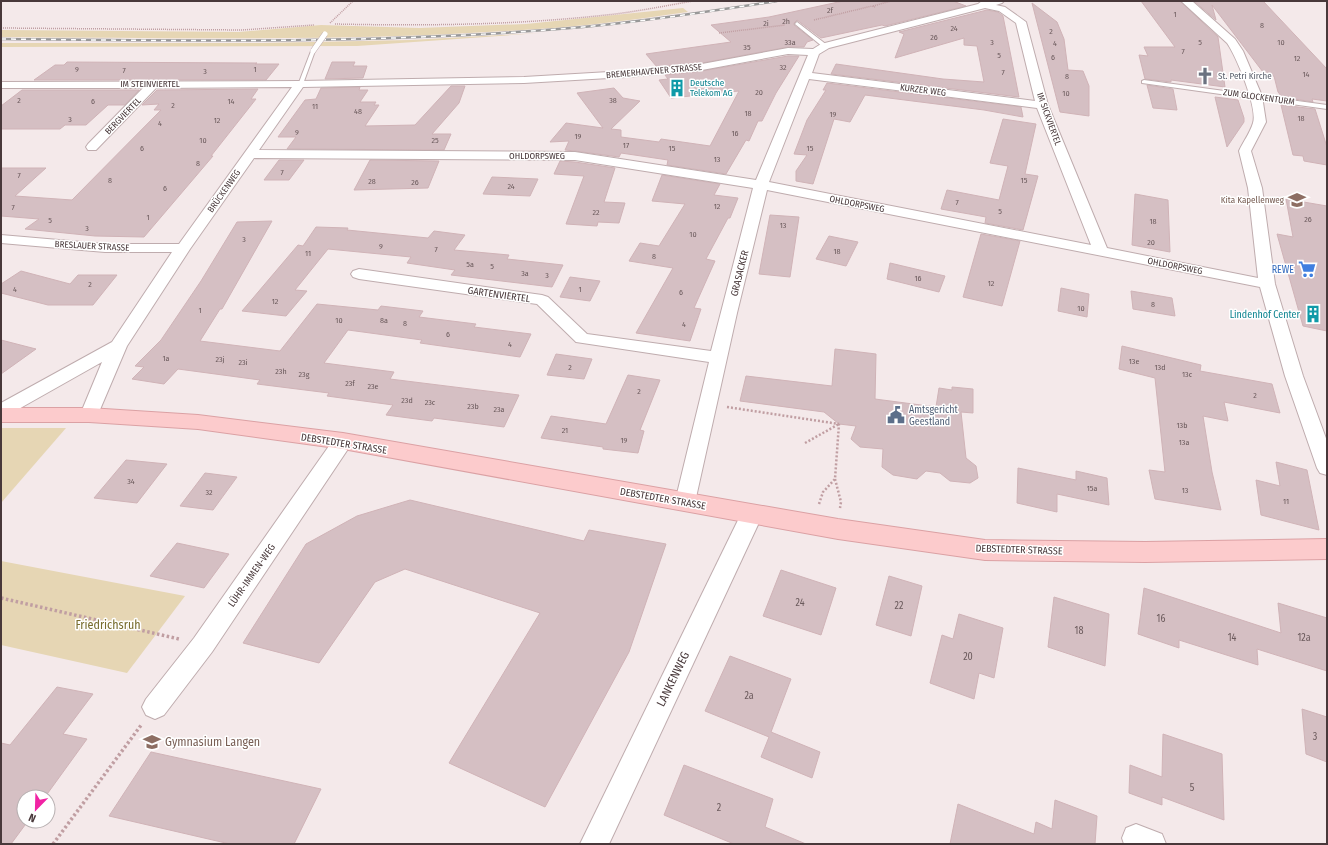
<svg xmlns="http://www.w3.org/2000/svg" width="1328" height="845" font-family="'Fira Sans Condensed',sans-serif">
<style>
.green{fill:#e6d6b4}
.building{fill:#d5bfc3;stroke:#d0b3b7}
.lines{fill:none;stroke-linecap:round;stroke-linejoin:round}
.service-casing{stroke:#bfacae;stroke-width:2}
.minor-casing{stroke:#bfacae;stroke-width:2}
.secondary-casing{stroke:#dba1a4;stroke-width:2}
.path-far2{stroke:#c09ea2;stroke-width:1.5;stroke-dasharray:1 1;stroke-linecap:butt}
.path-far1{stroke:#c09ea2;stroke-width:2.5;stroke-dasharray:2 2;stroke-linecap:butt}
.path{stroke:#c09ea2;stroke-width:3.5;stroke-dasharray:2.5 2.5;stroke-linecap:butt}
.service{fill:#fff;fill-rule:evenodd}
.minor{fill:#fff;fill-rule:evenodd}
.secondary{fill:#fccbcc;fill-rule:evenodd}
.rail-casing{stroke:#989898;stroke-width:2.5}
.rail{stroke:#fff;stroke-width:1.5;stroke-dasharray:5;stroke-linecap:butt}
.service-bridge-casing{stroke:#bfacae;stroke-width:6;stroke-linecap:butt}
.service-bridge{stroke:#fff;stroke-width:5}
.labels{text-anchor:middle;stroke-width:3;stroke-linejoin:round;paint-order:stroke}
.number-label{font-size:8px;fill:#6b5a5c}
.far-street-label{font-size:9px;fill:#48383a;stroke:#fff}
.far-worship-label{font-size:9px;fill:#5b616d;stroke:#fff;text-anchor:start}
.far-culture-label{font-size:9px;fill:#0d838f;stroke:#fff;text-anchor:start}
.far-education-label{font-size:9px;fill:#785e54;stroke:#fff;text-anchor:end}
.shop-label{font-size:10px;fill:#366cbe;stroke:#fff;text-anchor:end}
.street-label{font-size:10px;fill:#48383a;stroke:#fff}
.culture-label{font-size:10px;fill:#0d838f;stroke:#fff;text-anchor:end}
.service-label{font-size:10px;fill:#4e5e75;stroke:#fff;text-anchor:start}
.near-number-label{font-size:10px;fill:#6b5a5c}
.near-park-label{font-size:12px;fill:#786c2d;stroke:#fff}
.near-street-label{font-size:12px;fill:#48383a;stroke:#fff}
.near-education-label{font-size:12px;fill:#785e54;stroke:#fff;text-anchor:start}
</style>
<rect width="100%" height="100%" fill="#f4e9ea"/>
<g class="green">
<path d="M683 8 688 12C638 19 588 26 537 29 359 42 180 38 1 37V30L239 32 321 25 419 28 526 24Z"/>
<path d="M540 33 357 46 1 47V43H263L410 40Z"/>
<path d="M1 428H66L1 503Z"/>
<path d="M1 561 185 596 127 673 1 645Z"/>
</g>
<g class="building">
<path d="M843 1H953L966 6 885 26 882 25 821 38 797 20 794 23V25L813 40 807 42 804 47H788L702 63 657 67 646 54 731 42 711 25 769 17Z"/>
<path d="M1141 1H1180L1218 37 1225 87 1171 80V82L1145 79 1139 55 1148 56 1144 47H1175Z"/>
<path d="M1194 1H1263L1327 69V101L1312 99 1313 102 1282 97 1278 92 1274 76H1266L1212 5 1216 20Z"/>
<path d="M1032 3 1057 22 1064 39 1068 70 1083 71 1089 86V116L1060 112Z"/>
<path d="M987 10 998 12 1003 16 1019 97 831 74 836 64 943 79 984 82 977 46 964 45V38L895 58 904 34 899 32Z"/>
<path d="M788 56H799L776 93 762 121H758L749 141 746 140 726 174 667 165 668 160 621 153 619 157 575 151 565 150 569 141 550 142 566 123 603 128 577 93 614 88 623 98 640 101 611 129 621 130V137L659 142 661 139 710 146 739 91 671 98 659 80 668 79 665 75 702 71Z"/>
<path d="M67 62 257 63 255 64H279L266 80H34L55 65H64Z"/>
<path d="M332 62H355L353 66H367L363 78 325 79Z"/>
<path d="M827 83 1021 107 1023 117 984 110 865 95 850 122 834 119 813 184 796 181V171L807 155 794 154 807 120 826 90H823Z"/>
<path d="M1147 85 1173 89 1177 110 1153 108Z"/>
<path d="M451 86H465L459 103 432 134H451L444 150 287 149 296 137H278L305 100 316 99 321 88 360 87 359 90H368L360 102H376L374 105H379L365 126 415 125Z"/>
<path d="M258 89 251 99H256L211 156H213L144 237 95 236 25 229 39 219 1 216V168H46L15 196 72 200 161 110H154L159 104 142 105 157 90Z"/>
<path d="M22 90H139L125 105H108L86 125H65L60 129H1V106Z"/>
<path d="M1215 97 1238 100 1244 118V122L1227 147Z"/>
<path d="M1281 105 1315 109 1327 147V165L1304 161 1303 156 1293 155Z"/>
<path d="M1003 119 1036 124 1025 174 1038 176 1023 230 985 223 986 217 941 209 947 190 999 200 1008 166 990 163Z"/>
<path d="M279 160H304L289 180H264Z"/>
<path d="M370 160 439 161 428 188 354 190Z"/>
<path d="M560 161 575 162 615 168 604 202 625 203 619 223 598 222 597 226 566 224 584 176 554 174Z"/>
<path d="M662 175 720 184 714 195 738 198 730 218H728L706 259 715 261 694 308 701 309 690 341 636 333 673 268 629 261 640 243 659 246 685 204 652 201Z"/>
<path d="M492 177 538 179 530 196 483 194Z"/>
<path d="M1135 194 1168 200 1170 252 1132 245Z"/>
<path d="M1286 199 1327 206V331L1303 326 1277 234 1293 237Z"/>
<path d="M770 215 799 217 790 277 759 274Z"/>
<path d="M272 221 222 309H220L200 341 280 351 317 304 378 310 381 306 423 311 419 317 476 324 474 327 531 334 520 357 420 343 422 340 348 330 324 363 394 372 390 379 519 395 504 427 434 418 432 421 386 415 393 405 327 396 329 393 257 384 260 380 178 369 164 384 132 379 144 367 135 366 161 340 201 281 237 222Z"/>
<path d="M316 227 348 228 347 230 428 238 434 231 465 235 454 250 509 255 507 259 563 265 552 287 451 275 455 270 407 263 411 257 328 249 295 290 307 291 286 316 242 311 298 245 303 246Z"/>
<path d="M981 234 1020 241 1002 306 963 297Z"/>
<path d="M829 236 858 242 846 266 816 259Z"/>
<path d="M890 263 945 276 939 292 887 279Z"/>
<path d="M21 271 70 284 78 275H117L93 305H48L1 293V284Z"/>
<path d="M570 277 600 281 590 301 560 297Z"/>
<path d="M1061 288 1089 294 1087 317 1058 311Z"/>
<path d="M1131 291 1172 298 1175 316 1133 309Z"/>
<path d="M1 340 36 349 1 374Z"/>
<path d="M1122 346 1201 365 1200 371 1272 384 1280 413 1224 402 1228 421 1203 416 1212 472 1221 510 1155 499 1149 470 1165 472 1155 378 1119 369Z"/>
<path d="M835 349 876 354 875 399 936 407 939 388 952 390V387L973 389V413L961 412 966 458 976 466 978 478 970 483 950 481 940 473 926 471 917 479 893 475 882 467 883 449 860 447 851 439 856 426 839 424 824 412 740 401 746 376 832 386Z"/>
<path d="M556 354 592 359 584 379 547 375Z"/>
<path d="M628 375 660 380 640 430 644 431 638 453 603 449V447L541 438 551 416 606 424Z"/>
<path d="M126 460 167 464 137 503 94 498Z"/>
<path d="M1276 462 1307 470 1319 530 1261 515 1256 480 1280 486Z"/>
<path d="M1018 468 1076 480V471L1107 478 1109 505 1057 494V512L1017 503Z"/>
<path d="M205 473 237 477 213 510 180 506Z"/>
<path d="M410 500 584 541 589 530 666 544 629 652 545 807 449 763 540 613 405 569 375 582 319 663 243 643 306 544 357 516Z"/>
<path d="M177 543 229 554 204 588 150 576Z"/>
<path d="M781 570 836 588 821 635 763 616Z"/>
<path d="M889 576 922 586 911 636 876 625Z"/>
<path d="M1144 588 1281 633 1278 603 1327 618V671L1257 649 1258 665 1179 640V648L1138 634Z"/>
<path d="M1054 597 1109 614 1105 666 1048 647Z"/>
<path d="M959 614 1003 628 994 678 979 673 974 699 930 683 942 635 953 639Z"/>
<path d="M730 656 791 679 771 732 820 752 812 778 761 757 769 737 705 711Z"/>
<path d="M57 687 93 694 63 734 87 739 45 797H24V821H28L11 844H1V743L10 745Z"/>
<path d="M1302 709 1327 717V762L1306 754Z"/>
<path d="M1163 734 1222 754 1224 820 1162 797V805L1129 793 1130 765 1162 777Z"/>
<path d="M151 752 321 789 294 844H230L109 816Z"/>
<path d="M684 765 773 799 765 827 806 844H734L664 815Z"/>
<path d="M1055 800 1097 816 1095 844H950L958 804 1034 834 1036 822 1052 829Z"/>
</g>
<g class="lines">
<g class="service-casing">
<g id="service">
<path d="M797 22 827 45V47H823L795 24Z"/>
<path d="M313 50 315 51 303 84 298 85 311 51Z"/>
<path d="M1144 80 1327 105V109L1142 83V81Z"/>
</g>
</g>
<g class="minor-casing">
<g id="minor">
<path d="M982 1H1004L1002 3 996 5 1005 7 1026 22 1048 105 1107 248 1258 278 1248 188 1239 151C1243 142 1250 133 1253 123 1258 108 1236 56 1227 43L1181 1H1192L1235 39 1243 51 1262 96 1266 122 1251 151 1262 188 1275 284 1303 376 1327 441V475L1320 473 1317 468 1285 376 1260 287 767 190 737 313 695 502 692 508 685 510 678 508 675 502 709 362 576 342 537 304 359 279 353 277 351 274 353 271 359 269 542 295 548 297 587 334 711 351 753 188 575 160 254 158 190 249 127 346 96 419 89 421 82 419 80 415 102 362 8 415 1 417V403L112 342 172 252H105L1 243V235L105 244H179L292 87 156 88 96 150H88L86 147 88 144 143 88H1V82L300 81 524 77 626 71 702 64 788 48 813 49 821 44 978 4ZM985 8 999 11 1016 23 1035 101 812 73 819 54 829 48ZM788 54 808 55 756 180 575 152 259 150 303 87 524 83 626 77 702 70ZM809 79 1037 108 1091 245 769 182Z"/>
<path d="M343 434 350 436 353 441 350 446 212 652 164 715 155 719 146 715 142 707 146 699 194 638 336 436Z"/>
<path d="M752 506 759 508 763 514 609 844H580L741 514 745 508Z"/>
<path d="M1136 824 1162 834 1166 844H1124L1122 838 1126 828Z"/>
</g>
</g>
<g class="secondary-casing">
<path id="secondary" d="M1 408H89L198 415 343 433 838 519 985 540 1145 542 1327 539V559L1145 562 985 560 838 539 343 449 198 429 89 422H1Z"/>
</g>
<g class="path-far2">
<path d="M873 6 891 1"/>
<path d="M814 20 872 6 875 7"/>
<path d="M330 23 353 1"/>
<path d="M335 24C425 26 516 25 606 15 635 12 664 6 693 1"/>
<path d="M1 28 242 30 314 25"/>
<path d="M719 33 785 25"/>
</g>
<g class="path-far1">
<path d="M727 407 839 424"/>
<path d="M805 443 839 424"/>
<path d="M835 479 841 502 840 508"/>
<path d="M819 504 823 492 835 479 839 424"/>
</g>
<g class="path">
<path d="M1 598 179 639"/>
<path d="M53 844 142 724"/>
</g>
<use href="#service" class="service"/>
<use href="#minor" class="minor"/>
<use href="#secondary" class="secondary"/>
<g class="rail-casing">
<path id="rail" d="M1 39C195 41 390 44 583 27 648 21 713 11 777 1"/>
</g>
<use href="#rail" class="rail"/>
<g class="service-bridge-casing">
<path id="service-bridge" d="M313 51 325 34"/>
</g>
<use href="#service-bridge" class="service-bridge"/>
</g>
<defs>
<g id="church-bare" transform="scale(1.38)"><path d="M-1.2-6h2.4v3.5h3.3v2.4h-3.3V6h-2.4V-.1h-3.3v-2.4h3.3Z" fill="#6b7280" stroke="#fff" stroke-width="2.5" paint-order="stroke"/></g>
<g id="building-bare" transform="scale(1.38)"><path d="M-4-6H4V6H1V3H-1V6H-4ZM-2.5-4.3h1.7v1.8h-1.7ZM.8-4.3h1.7v1.8H.8ZM-2.5-1h1.7V.8h-1.7ZM.8-1h1.7V.8H.8Z" fill="#0f9aa8" stroke="#fff" stroke-width="2.5" paint-order="stroke"/></g>
<g id="school-bare" transform="scale(1.38)"><path d="M0-5L7-2L0 1L-7-2ZM-4 1L0 2.5L4 1V4Q0 6-4 4Z" fill="#8d6e63" stroke="#fff" stroke-width="2.5" paint-order="stroke"/></g>
<g id="supermarket-bare" transform="scale(1.38)"><path d="M-6-5.5h2.5l.6 2H6L4.5 2H-2.5L-4.4-4H-6ZM-1.5 3.2a1.3 1.3 0 1 0 .1 0ZM3 3.2a1.3 1.3 0 1 0 .1 0Z" fill="#3f7fe0" stroke="#fff" stroke-width="2.5" paint-order="stroke"/></g>
<g id="civic-bare" transform="scale(1.38)"><path d="M-.6-6.5H3V-4.5H.6V-3L4-1V1h2V6H-6V1h2V-1L-.6-3ZM-1.2 2.5V6h2.4V2.5Z" fill="#5c6f8a" stroke="#fff" stroke-width="2.5" paint-order="stroke"/></g>
</defs>
<g fill-rule="evenodd">
<use href="#church-bare" x="1205" y="76"/>
<use href="#building-bare" x="677" y="88"/>
<use href="#school-bare" x="1297" y="200"/>
<use href="#supermarket-bare" x="1307" y="269"/>
<use href="#building-bare" x="1313" y="314"/>
<use href="#civic-bare" x="896" y="415"/>
<use href="#school-bare" x="152" y="742"/>
</g>
<g class="labels">
<g class="number-label">
<text x="830" y="13">2f</text>
<text x="1175" y="17">1</text>
<text x="786" y="24">2h</text>
<text x="766" y="26">2i</text>
<text x="1262" y="28">8</text>
<text x="954" y="31">24</text>
<text x="1051" y="34">2</text>
<text x="934" y="40">26</text>
<text x="790" y="45">33a</text>
<text x="992" y="45">3</text>
<text x="1200" y="45">5</text>
<text x="1281" y="45">10</text>
<text x="1055" y="46">4</text>
<text x="747" y="50">35</text>
<text x="1183" y="54">7</text>
<text x="999" y="58">5</text>
<text x="1053" y="60">6</text>
<text x="1297" y="61">12</text>
<text x="783" y="70">32</text>
<text x="77" y="72">9</text>
<text x="255" y="72">1</text>
<text x="124" y="73">7</text>
<text x="205" y="74">3</text>
<text x="1003" y="75">7</text>
<text x="1306" y="77">14</text>
<text x="1067" y="79">8</text>
<text x="759" y="95">20</text>
<text x="1066" y="96">10</text>
<text x="19" y="103">2</text>
<text x="613" y="103">38</text>
<text x="93" y="104">6</text>
<text x="231" y="104">14</text>
<text x="173" y="108">2</text>
<text x="315" y="109">11</text>
<text x="358" y="114">48</text>
<text x="748" y="116">18</text>
<text x="833" y="117">19</text>
<text x="1301" y="121">18</text>
<text x="70" y="122">3</text>
<text x="217" y="123">12</text>
<text x="160" y="126">4</text>
<text x="297" y="135">9</text>
<text x="735" y="136">16</text>
<text x="578" y="139">19</text>
<text x="203" y="143">10</text>
<text x="435" y="143">25</text>
<text x="626" y="148">17</text>
<text x="142" y="151">6</text>
<text x="672" y="151">15</text>
<text x="810" y="151">15</text>
<text x="717" y="162">13</text>
<text x="198" y="166">8</text>
<text x="282" y="175">7</text>
<text x="19" y="178">7</text>
<text x="110" y="183">8</text>
<text x="1024" y="183">15</text>
<text x="372" y="184">28</text>
<text x="415" y="185">26</text>
<text x="511" y="189">24</text>
<text x="165" y="191">6</text>
<text x="957" y="205">7</text>
<text x="717" y="209">12</text>
<text x="13" y="210">7</text>
<text x="1000" y="214">5</text>
<text x="596" y="215">22</text>
<text x="148" y="220">1</text>
<text x="1308" y="222">26</text>
<text x="50" y="223">5</text>
<text x="1153" y="224">18</text>
<text x="783" y="228">13</text>
<text x="87" y="231">3</text>
<text x="693" y="237">10</text>
<text x="244" y="242">3</text>
<text x="1151" y="245">20</text>
<text x="381" y="249">9</text>
<text x="436" y="252">7</text>
<text x="837" y="254">18</text>
<text x="308" y="256">11</text>
<text x="654" y="259">8</text>
<text x="470" y="267">5a</text>
<text x="492" y="269">5</text>
<text x="525" y="276">3a</text>
<text x="547" y="278">3</text>
<text x="918" y="281">16</text>
<text x="991" y="286">12</text>
<text x="90" y="287">2</text>
<text x="15" y="292">4</text>
<text x="580" y="292">1</text>
<text x="681" y="295">6</text>
<text x="275" y="304">12</text>
<text x="1153" y="307">8</text>
<text x="1081" y="311">10</text>
<text x="200" y="313">1</text>
<text x="339" y="323">10</text>
<text x="384" y="323">8a</text>
<text x="405" y="326">8</text>
<text x="684" y="327">4</text>
<text x="448" y="337">6</text>
<text x="510" y="347">4</text>
<text x="166" y="361">1a</text>
<text x="220" y="362">23j</text>
<text x="1134" y="364">13e</text>
<text x="243" y="365">23i</text>
<text x="570" y="370">2</text>
<text x="1160" y="370">13d</text>
<text x="281" y="374">23h</text>
<text x="304" y="377">23g</text>
<text x="1187" y="377">13c</text>
<text x="350" y="386">23f</text>
<text x="373" y="389">23e</text>
<text x="639" y="394">2</text>
<text x="1255" y="398">2</text>
<text x="407" y="403">23d</text>
<text x="430" y="405">23c</text>
<text x="473" y="409">23b</text>
<text x="499" y="412">23a</text>
<text x="1182" y="428">13b</text>
<text x="565" y="433">21</text>
<text x="624" y="443">19</text>
<text x="1184" y="445">13a</text>
<text x="131" y="484">34</text>
<text x="1092" y="491">15a</text>
<text x="1185" y="493">13</text>
<text x="209" y="495">32</text>
<text x="1286" y="504">11</text>
</g>
<g class="far-street-label">
<text transform="translate(654 71) rotate(-5)" y="3">BREMERHAVENER STRASSE</text>
<text x="150" y="87">IM STEINVIERTEL</text>
<text transform="translate(923 90) rotate(7)" y="3">KURZER WEG</text>
<text transform="translate(1259 97) rotate(8)" y="3">ZUM GLOCKENTURM</text>
<text transform="translate(123 116) rotate(-46)" y="3">BERGVIERTEL</text>
<text transform="translate(1049 119) rotate(70)" y="3">IM SICKVIERTEL</text>
<text x="537" y="159">OHLDORPSWEG</text>
<text transform="translate(224 191) rotate(-55)" y="3">BRÜCKENWEG</text>
<text transform="translate(857 204) rotate(11)" y="3">OHLDORPSWEG</text>
<text transform="translate(92 246) rotate(3)" y="3">BRESLAUER STRASSE</text>
<text transform="translate(1175 266) rotate(11)" y="3">OHLDORPSWEG</text>
</g>
<g class="far-worship-label">
<text x="1218" y="79">St. Petri Kirche</text>
</g>
<g class="far-culture-label">
<text x="690" y="86">Deutsche<tspan x="690" dy="10">Telekom AG</tspan></text>
</g>
<g class="far-education-label">
<text x="1284" y="203">Kita Kapellenweg</text>
</g>
<g class="shop-label">
<text x="1294" y="273">REWE</text>
</g>
<g class="street-label">
<text transform="translate(739 273) rotate(-76)" y="4">GRASACKER</text>
<text transform="translate(499 294) rotate(8)" y="4">GARTENVIERTEL</text>
<text transform="translate(344 443) rotate(9)" y="4">DEBSTEDTER STRASSE</text>
<text transform="translate(663 498) rotate(10)" y="4">DEBSTEDTER STRASSE</text>
<text transform="translate(1019 549) rotate(2)" y="4">DEBSTEDTER STRASSE</text>
<text transform="translate(251 575) rotate(-55)" y="4">LÜHR-IMMEN-WEG</text>
</g>
<g class="culture-label">
<text x="1300" y="318">Lindenhof Center</text>
</g>
<g class="service-label">
<text x="909" y="413">Amtsgericht<tspan x="909" dy="12">Geestland</tspan></text>
</g>
<g class="near-number-label">
<text x="800" y="606">24</text>
<text x="899" y="609">22</text>
<text x="1161" y="622">16</text>
<text x="1079" y="634">18</text>
<text x="1232" y="641">14</text>
<text x="1304" y="641">12a</text>
<text x="968" y="660">20</text>
<text x="749" y="699">2a</text>
<text x="1315" y="740">3</text>
<text x="1192" y="791">5</text>
<text x="719" y="811">2</text>
</g>
<g class="near-park-label">
<text x="108" y="629">Friedrichsruh</text>
</g>
<g class="near-street-label">
<text transform="translate(673 679) rotate(-64)" y="4">LANKENWEG</text>
</g>
<g class="near-education-label">
<text x="165" y="746">Gymnasium Langen</text>
</g>
</g>
<rect width="1328" height="845" fill="none" stroke="#48383a" stroke-width="4"/>
<g transform="translate(36 809) rotate(203)"><circle r="19" fill="#ffffff" stroke="#b6afb0"/>
<path d="M0-3L7 15L0 10L-7 15Z" fill="#f123a4"/>
<text y="-6" font-size="11" font-weight="bold" text-anchor="middle" fill="#48383a">N</text>
</g>
</svg>
